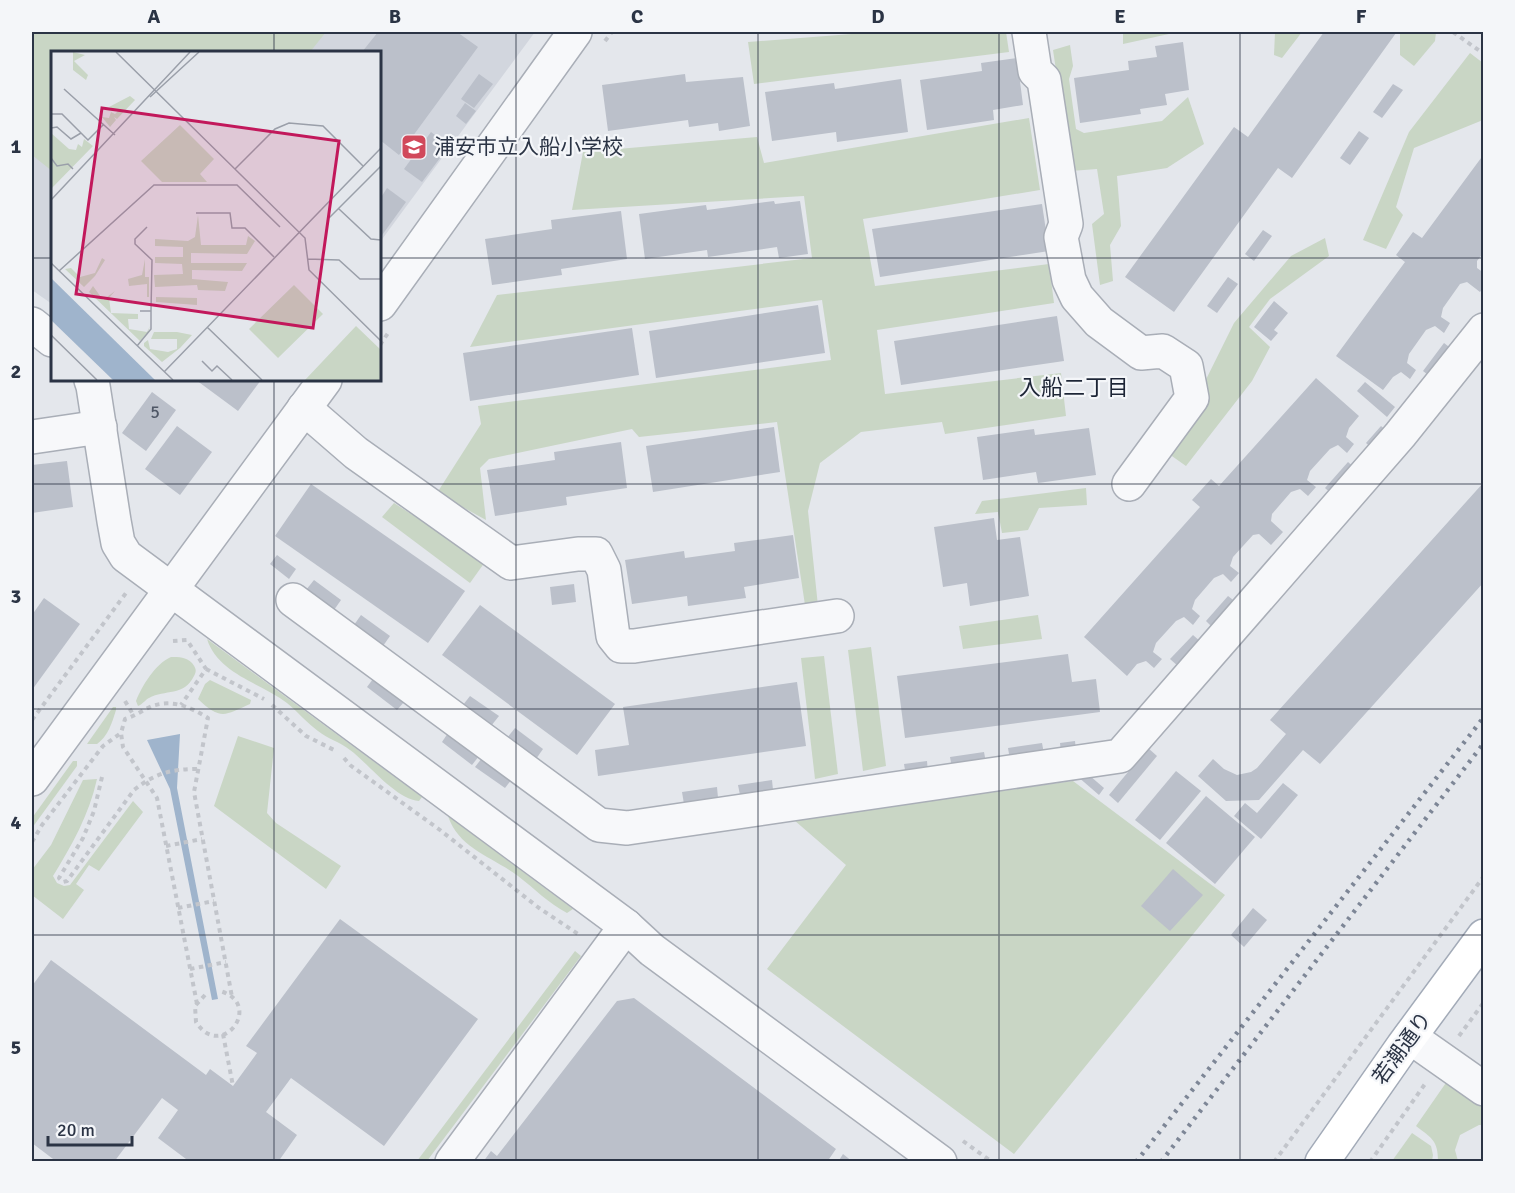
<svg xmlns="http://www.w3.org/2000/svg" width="1515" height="1193" font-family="Signika,'Noto Sans JP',sans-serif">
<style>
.built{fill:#d2d6de}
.green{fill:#c9d6c5}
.water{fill:#9fb4cc}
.building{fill:#bbc0ca}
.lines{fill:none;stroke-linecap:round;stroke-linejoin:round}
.minor-casing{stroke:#a9aeb7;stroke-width:36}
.major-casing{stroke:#a3abb8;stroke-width:36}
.path{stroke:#c2c5cb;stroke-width:4;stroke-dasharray:4.5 4.5;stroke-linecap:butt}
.minor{stroke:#f7f8fa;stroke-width:33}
.major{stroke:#fff;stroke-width:33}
.rail{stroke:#7d8696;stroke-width:4.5;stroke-dasharray:3 6;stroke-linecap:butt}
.grid{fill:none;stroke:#2b3445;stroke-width:1.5;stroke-opacity:0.55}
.labels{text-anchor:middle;stroke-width:4.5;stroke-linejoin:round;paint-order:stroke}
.number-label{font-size:18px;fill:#4f5766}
.poi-label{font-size:21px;fill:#2b3445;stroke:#f4f6f9;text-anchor:start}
.street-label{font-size:21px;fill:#2b3445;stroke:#f4f6f9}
.neighbourhood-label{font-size:22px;fill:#1d2536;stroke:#f4f6f9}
.inset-road{fill:none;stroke:#9a9fa9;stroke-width:1.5}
.view{fill:#c2185b;fill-opacity:0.15;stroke:#c2185b;stroke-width:3}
.inset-edge{fill:none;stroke:#2b3445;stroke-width:3}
.neatline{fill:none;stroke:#2b3445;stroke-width:2}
.grid-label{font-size:20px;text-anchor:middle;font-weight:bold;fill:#2b3445}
</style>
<rect width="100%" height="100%" fill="#e4e7ec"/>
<path class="built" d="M32 32H535L380 242V52H52V304L32 290Z"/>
<g class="green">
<path d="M32 32H326L310 52H52V171L32 155Z"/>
<path d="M877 32H1006L1009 52 754 84 748 42Z"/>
<path d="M1123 32H1169V34L1123 44Z"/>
<path d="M1275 32H1302L1282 58 1274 55Z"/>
<path d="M1400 32H1436L1435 41 1414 66 1400 55Z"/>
<path d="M1070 45 1073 66 1069 79 1076 129 1084 133 1162 121 1188 97 1204 144 1167 168 1117 176 1121 226 1110 245 1113 281 1100 285 1092 224 1104 214 1097 169 1071 171 1053 50Z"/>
<path d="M1470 53 1483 63V120L1414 148 1396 207 1403 215 1386 249 1363 240 1409 132Z"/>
<path d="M1029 118 1040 190 863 219 875 286 1049 264 1054 303 877 330 885 394 1061 373 1066 416 945 434 942 422 861 432 820 463 808 511 818 606 805 605 777 422 639 437 632 429 489 459 480 468 486 520 437 493 481 424 478 406 831 360 822 300 470 347 497 295 812 258 804 196 572 210 583 152 757 137 764 163Z"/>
<path d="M1325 238 1329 256 1270 299 1249 327 1270 347 1252 381 1186 466 1169 454 1234 323 1291 256Z"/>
<path d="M1086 488 1087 505 1039 508 1028 530 1002 533 998 512 975 514 982 501Z"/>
<path d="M394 503 485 562 470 583 382 517Z"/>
<path d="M1038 615 1042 639 963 649 959 626Z"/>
<path d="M207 639 422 797 419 801C395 799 368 763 350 750 340 742 328 739 318 731 307 723 298 712 287 703 261 683 218 674 207 639Z"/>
<path d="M871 647 886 766 863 771 848 650Z"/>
<path d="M824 656 838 774 815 779 801 658Z"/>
<path d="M171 657C179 657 186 657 192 663 196 668 197 671 194 676 184 697 165 689 149 698 145 700 143 704 138 706L136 701C142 686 155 664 171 657Z"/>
<path d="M210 680 251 700 250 704C225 715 221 721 198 699L205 684Z"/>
<path d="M113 707H116V710C112 723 108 736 97 744H87Z"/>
<path d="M238 736 274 748 267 813 276 823 341 866 326 889 214 806Z"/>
<path d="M73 761H77V766L32 828V818Z"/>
<path d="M97 779C89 815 72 845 53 876L57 883 64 886 70 885 133 801 143 812 99 871 89 865 76 884 84 890 63 919 32 895V870L51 845 83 780Z"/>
<path d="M1073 781 1225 895 1014 1154 767 969 846 865 794 820Z"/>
<path d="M448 816 573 909 567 913C548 903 535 889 518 876 493 857 459 849 448 816Z"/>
<path d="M575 951 581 956 427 1161H417Z"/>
<path d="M1450 1077 1483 1100V1125H1479L1460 1135 1455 1150 1458 1161H1438C1438 1141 1432 1138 1416 1126Z"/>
<path d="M1412 1133 1431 1146 1433 1155 1432 1161H1392Z"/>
</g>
<path class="water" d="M180 734 177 788 218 999 212 1000 170 789 147 740Z"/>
<g class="building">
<path d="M378 32H457L478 47 399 155 380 140V52H362Z"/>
<path d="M1324 32H1393L1396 33 1292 178 1278 168 1174 312 1125 277 1234 127 1248 137Z"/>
<path d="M1183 42 1189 90 1165 94 1167 105 1140 109 1141 114 1080 123 1074 78 1129 70 1128 61 1157 57 1155 46Z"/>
<path d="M1017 58 1023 105 993 110 994 120 927 130 920 80 982 71 981 63Z"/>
<path d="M479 74 493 84 474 108 461 99Z"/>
<path d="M685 74 686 82 743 77 750 126 719 131 718 123 689 127 688 120 608 131 602 85Z"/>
<path d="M901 79 908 132 837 142 836 132 772 141 765 92 834 83 835 89Z"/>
<path d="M1393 84 1403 90 1382 118 1373 112Z"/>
<path d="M465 103 476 111 466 124 456 116Z"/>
<path d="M1359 131 1369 138 1350 165 1340 158Z"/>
<path d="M431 132 449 146 422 182 404 169Z"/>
<path d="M1484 154V252L1477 261V268L1484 273V287L1480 292 1467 282 1460 284 1443 308 1441 317 1450 323 1444 333 1435 326 1426 330 1409 354 1407 363 1416 370 1410 379 1401 372 1393 377 1383 390 1336 356 1405 262 1396 255 1413 232 1422 238Z"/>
<path d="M387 188 406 202 380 238V199Z"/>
<path d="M774 201 775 204 800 201 808 254 779 258 777 247 708 257 707 250 645 259 639 214 706 205 707 210Z"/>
<path d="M1042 204 1049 251 880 277 872 229Z"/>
<path d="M621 211 627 259 561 269 562 275 492 285 485 239 552 229 551 220Z"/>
<path d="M1263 230 1272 236 1254 261 1245 254Z"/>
<path d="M1228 277 1238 284 1217 313 1207 306Z"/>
<path d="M1274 301 1288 313 1274 330 1278 333 1271 341 1254 327Z"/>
<path d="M818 305 825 353 656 378 649 331Z"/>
<path d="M1057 316 1064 361 901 385 894 341Z"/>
<path d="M632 328 639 375 470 401 463 353Z"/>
<path d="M1444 343 1453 350 1432 378 1423 371Z"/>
<path d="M1316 378 1359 416 1349 428 1346 437 1354 444 1347 453 1338 445 1330 449 1310 471 1307 480 1316 487 1308 496 1300 489 1291 492 1272 514 1271 521 1283 532 1271 545 1259 534 1253 535 1233 557 1230 566 1239 573 1231 582 1223 574 1214 578 1195 600 1192 609 1200 616 1193 625 1184 617 1176 621 1156 643 1153 652 1162 659 1154 668 1146 661 1137 664 1127 676 1084 637 1200 507 1192 500 1211 479 1219 486Z"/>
<path d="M196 380H261L238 411Z"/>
<path d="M1365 382 1395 407 1387 417 1357 391Z"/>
<path d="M152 392 176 410 146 451 122 433Z"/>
<path d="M177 426 212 452 180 495 145 469Z"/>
<path d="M1381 426 1389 433 1374 450 1366 443Z"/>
<path d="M774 427 780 472 653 492 646 446Z"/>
<path d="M1089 428 1096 475 1038 483 1036 472 983 480 977 437 1034 429 1035 435Z"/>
<path d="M621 442 627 488 566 497 567 505 495 516 487 470 555 460 554 452Z"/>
<path d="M67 461 73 507 32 513V465Z"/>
<path d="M1348 462 1356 469 1333 495 1325 488Z"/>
<path d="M1484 482V582L1320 764 1303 750 1259 800 1226 801 1198 776 1213 759 1224 769 1237 775 1251 772 1257 768 1286 734 1270 720Z"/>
<path d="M311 484 465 591 428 643 275 536Z"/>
<path d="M994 518 997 540 1020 537 1029 596 970 606 967 583 943 587 934 527Z"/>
<path d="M793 535 799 578 744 587 746 598 688 606 687 596 632 604 625 560 684 551 685 558 735 551 734 543Z"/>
<path d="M277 555 296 569 289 579 270 564Z"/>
<path d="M314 580 341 600 334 610 306 590Z"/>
<path d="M574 584 576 602 552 605 550 587Z"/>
<path d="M1228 596 1237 603 1214 629 1206 621Z"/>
<path d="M44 598 80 624 32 690V615Z"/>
<path d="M480 605 615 704 577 755 442 655Z"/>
<path d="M361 615 390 636 383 646 354 625Z"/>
<path d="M1193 635 1201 642 1179 667 1170 659Z"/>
<path d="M1068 654 1072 682 1096 679 1100 712 905 738 897 676Z"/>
<path d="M373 679 404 702 397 710 367 687Z"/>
<path d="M797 682 806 746 598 776 595 750 629 745 623 707Z"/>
<path d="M470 696 499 716 491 726 463 705Z"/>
<path d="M515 728 543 749 536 759 507 738Z"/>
<path d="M448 733 479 756 472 765 442 742Z"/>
<path d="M1075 741 1076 751 1061 753 1060 743Z"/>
<path d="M1042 743 1044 754 1010 760 1008 748Z"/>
<path d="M1148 748 1157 756 1118 803 1109 795Z"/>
<path d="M984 752 986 763 952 768 950 757Z"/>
<path d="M482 758 512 779 505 788 475 767Z"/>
<path d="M927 761 928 773 906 776 904 764Z"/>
<path d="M1082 769 1104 788 1099 795 1077 776Z"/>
<path d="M1176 771 1201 791 1160 840 1135 820Z"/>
<path d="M772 780 773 790 740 795 738 785Z"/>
<path d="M1283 783 1298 795 1261 839 1234 816 1245 803 1257 813Z"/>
<path d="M717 787 718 798 684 804 682 792Z"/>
<path d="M1206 796 1255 837 1215 884 1166 843Z"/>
<path d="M1173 869 1203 895 1170 931 1141 906Z"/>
<path d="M1253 908 1267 920 1244 947 1231 935Z"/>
<path d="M340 919 478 1019 384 1146 291 1078 266 1112 297 1135 278 1162H190L158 1138 178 1110 162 1098 114 1162H57L32 1143V986L51 960 206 1075 210 1069 233 1086 257 1053 246 1046Z"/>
<path d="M634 998 836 1149 827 1162H483L491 1151 497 1156 617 1001Z"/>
<path d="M843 1154 853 1162H838Z"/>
</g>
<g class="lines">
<g class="minor-casing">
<g id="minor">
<path d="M1029 32 1035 71 1044 80 1066 224 1061 237 1069 280 1077 297 1099 322 1141 353 1163 351 1186 366 1192 398 1129 484"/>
<path d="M380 304 575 32"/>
<path d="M32 324 52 340"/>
<path d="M91 380 93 386 114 521 118 543 126 556 626 926 652 950 940 1162"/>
<path d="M304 408 356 453 511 563 578 554H596L604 570 613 636 621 646H634L837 616"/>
<path d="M32 437 100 427"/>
<path d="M293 600 599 825 627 828 1120 756 1400 435 1484 330"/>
<path d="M32 779 325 380"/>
<path d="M1410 1037 1484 1089"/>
<path d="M452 1162 626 926"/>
</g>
</g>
<g class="major-casing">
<path id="major" d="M1322 1162 1403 1046 1484 936"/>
</g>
<g class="path">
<path d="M1453 32 1484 54"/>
<path d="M605 41 612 32"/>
<path d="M380 345 388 333"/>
<path d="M173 641 187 640 206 669 181 705"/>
<path d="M206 669 264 699"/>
<path d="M125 701 134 716"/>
<path d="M272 705 306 736 334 750"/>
<path d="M32 720 126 593"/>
<path d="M344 758 350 765 440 830 539 908 578 934"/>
<path d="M102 777 94 811 83 838 59 878 63 882 67 881 134 790C155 773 172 769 198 769"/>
<path d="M32 842 42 825 103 746 121 733"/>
<path d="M166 846 202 839"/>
<path d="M178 908 214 901"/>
<path d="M190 969 226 962"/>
<path d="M205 995 195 1006 196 1022C221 1062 265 1004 220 991"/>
<path d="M197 1004 157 798 123 747 121 733 125 719C135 716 143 710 152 706 173 699 190 707 208 718L194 792 232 997"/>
<path d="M223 1034 233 1086"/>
<path d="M1459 1036 1484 1002"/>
<path d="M963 1141 992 1162"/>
<path d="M1274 1162 1484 876"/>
<path d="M1370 1162 1425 1084"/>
</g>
<use href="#minor" class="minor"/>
<use href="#major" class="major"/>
<g class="rail">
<path d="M1136 1162 1484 717"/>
<path d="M1161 1162 1484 743"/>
</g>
</g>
<path class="grid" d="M274 32V52M516 32V1162M758 32V1162M999 32V1162M1240 32V1162M32 258H52M380 258H1484M274 380V1162M32 484H1484M32 709H1484M32 935H1484"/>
<defs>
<g id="school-square" transform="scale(1.35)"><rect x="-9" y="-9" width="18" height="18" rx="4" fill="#d1495b" stroke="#f4f6f9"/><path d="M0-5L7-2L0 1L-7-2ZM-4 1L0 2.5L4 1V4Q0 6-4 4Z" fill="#fff"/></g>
</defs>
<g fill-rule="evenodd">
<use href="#school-square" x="414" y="147"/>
</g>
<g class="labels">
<g class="number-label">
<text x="155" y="418">5</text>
</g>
<g class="poi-label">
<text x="434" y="154">浦安市立入船小学校</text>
</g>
<g class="street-label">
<text transform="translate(1402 1048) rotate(-54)" y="7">若潮通り</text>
</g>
<g class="neighbourhood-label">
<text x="1074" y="395">入船二丁目</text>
</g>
</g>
<g transform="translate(51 51)">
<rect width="330" height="330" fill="#e4e7ec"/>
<path d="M22 1 34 4 23 10 37 24 35 29 22 19ZM79 45 84 49 66 68 63 66 65 69 59 76 51 66 58 67 60 61 64 63 67 60 58 56ZM129 74 163 108 149 123 156 131H111L90 110ZM0 82 18 98 25 99 27 93 31 96 33 88 42 95 0 138ZM147 164 150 194H195L197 185 204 190 196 203 140 202V212H196L191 220 141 219V228L177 231 174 240 147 239 146 234 104 236 103 224 132 223 131 213 104 212V206H132V196L104 195V188L137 190 144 186ZM51 207 54 209 44 225 33 236 14 218 20 217 29 226 44 222ZM94 208V226H98V246H96V233L78 235 77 228 91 224ZM243 234 272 263 227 307 198 278ZM42 235 52 249 64 240 58 247 60 262 87 263V268H77L78 278 96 281 99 275 97 281 90 289 89 290 38 241ZM105 246 146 247V254L105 251ZM305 275 330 299V329H254ZM103 281H126L141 284 129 297 111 311 93 295V292L97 289 99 298 117 301 126 298V288H100Z" fill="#c9d6c5"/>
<path d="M0 227 104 329H62L0 269Z" fill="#9fb4cc"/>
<path class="inset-road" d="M65 1 254 187 258 219 330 290M13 38 64 84M99 46 148 1M0 63H11L37 89 53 73M0 77 6 76 20 88 30 82M0 107 6 115 17 113 22 118M184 118 224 78 238 72 272 75 312 115M0 149 139 1M288 158 320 188 330 189M145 162H179L181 177H194L223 206M278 167 330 115M96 176 84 188V193L101 209 100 260M256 208 288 209 309 228H330M0 212 122 329M8 220 103 134H186L229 176M156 276 211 329M0 284 46 329M86 295 100 278V260H89M151 310 161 320 166 315 181 329M113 321 330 97"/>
<path class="view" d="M51 57 288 90 262 277 25 243Z"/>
<rect width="330" height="330" class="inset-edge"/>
</g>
<rect width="1515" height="1193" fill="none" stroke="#f4f6f9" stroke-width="66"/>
<path d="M48 1136v9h84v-9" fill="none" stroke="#2b3445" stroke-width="3"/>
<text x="57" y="1136" font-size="18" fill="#2b3445" stroke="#f4f6f9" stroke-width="4.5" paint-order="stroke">20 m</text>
<rect x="33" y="33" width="1449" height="1127" class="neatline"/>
<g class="grid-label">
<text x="154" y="23">A</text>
<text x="395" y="23">B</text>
<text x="637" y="23">C</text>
<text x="878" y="23">D</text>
<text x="1120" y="23">E</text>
<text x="1361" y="23">F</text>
<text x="16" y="153">1</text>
<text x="16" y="378">2</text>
<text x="16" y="603">3</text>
<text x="16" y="829">4</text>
<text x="16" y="1054">5</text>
</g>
</svg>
